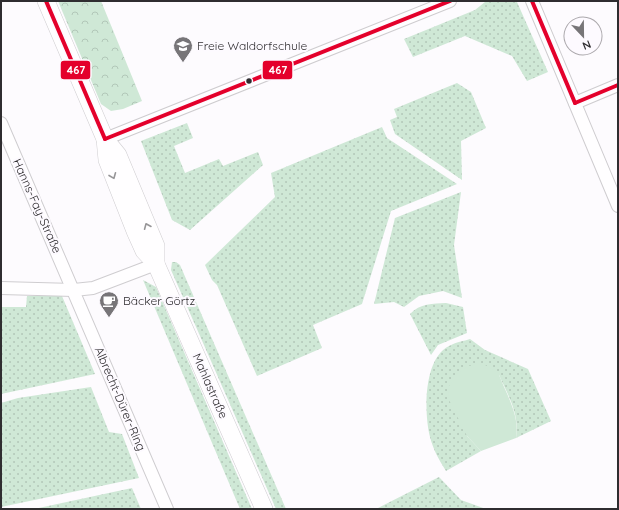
<svg xmlns="http://www.w3.org/2000/svg" width="619" height="510" font-family="Quicksand,sans-serif">
<style>
.grass{fill:url(#grass-dots)}
.forest{fill:url(#forest-crowns)}
.garden{fill:#cfe8d6}
.lines{fill:none;stroke-linecap:round;stroke-linejoin:round}
.street-casing{stroke:#cfcdd0;stroke-width:14}
.secondary-casing{stroke:#cfcdd0;stroke-width:18}
.street{stroke:#fffeff;stroke-width:12}
.secondary{stroke:#fffeff;stroke-width:17}
.bus-1-casing{stroke:#fdfaff;stroke-width:7}
.bus-1{stroke:#e4002b;stroke-width:4}
.oneway{stroke:#979698}
.bus-dot{fill:#2f2d30;stroke:#fdfaff;stroke-width:1.5}
.labels{text-anchor:middle;stroke-width:4;stroke-linejoin:round;paint-order:stroke}
.poi-label{font-size:12px;fill:#2f2d30;stroke:#fdfaff;text-anchor:start}
.street-label{font-size:12px;fill:#2f2d30;stroke:#fdfaff}
.line-badge{stroke:#fdfaff;stroke-width:1.5}
.badge-label{font-size:11px;text-anchor:middle;font-weight:bold;fill:#fff}
</style>
<defs>
<pattern id="grass-dots" width="8" height="8" patternUnits="userSpaceOnUse"><rect width="8" height="8" fill="#cfe8d6"/><path d="M2 2h.1M6 6h.1" fill="none" stroke="#b2c7b8" stroke-width="1.8" stroke-linecap="round"/></pattern>
<pattern id="forest-crowns" width="20" height="18" patternUnits="userSpaceOnUse"><rect width="20" height="18" fill="#cfe8d6"/><path d="M2 6a3 3 0 1 1 6 0M12 15a3 3 0 1 1 6 0" fill="none" stroke="#b2c7b8"/></pattern>
</defs>
<rect width="100%" height="100%" fill="#fdfbfe"/>
<g class="grass">
<path d="M490 1H514L517 2 548 72 527 81 512 56 465 36 413 57 404 39 475 10 485 2Z"/>
<path d="M457 83 471 92 486 128 461 141 462 180 395 134 390 120 397 117 394 109Z"/>
<path d="M187 123 193 138 174 146 185 173 219 159 223 166 258 152 263 165 190 230 172 220 141 141Z"/>
<path d="M382 127 387 138 457 184 391 211 362 304 313 325 322 348 257 376 217 285 212 280 205 265 275 197 271 173Z"/>
<path d="M461 192 454 245 462 298 443 291 419 296 404 307 394 302 374 304 395 218Z"/>
<path d="M172 262H176L180 265 286 509H276L171 270Z"/>
<path d="M143 280 156 287 252 509H240Z"/>
<path d="M27 296H62L95 374 1 394V307H26Z"/>
<path d="M446 303 463 307 467 333 438 345 431 355 410 314C420 303 433 304 446 303Z"/>
<path d="M470 339 485 350 528 369 551 421 516 438C520 415 508 395 499 375L467 436 481 451 446 471C439 460 433 449 430 437 424 413 423 359 449 346 456 342 464 341 470 339Z"/>
<path d="M91 387 109 432 122 434 139 478 1 507V403L18 398Z"/>
<path d="M439 477 461 500 486 509H376Z"/>
<path d="M132 488 141 509H34Z"/>
</g>
<path class="forest" d="M58 1H101L142 101 123 109 111 111 101 104Z"/>
<path class="garden" d="M483 364C489 367 495 370 499 375 501 379 503 385 505 389 512 405 519 420 516 438L481 451 467 436 448 398 449 386 455 375 468 366Z"/>
<g class="lines">
<g class="street-casing">
<g id="street">
<path d="M532 1 618 206"/>
<path d="M575 103 618 85"/>
<path d="M1 123 167 509"/>
<path d="M105 139 450 1"/>
<path d="M1 288 74 290 93 288 156 264"/>
</g>
</g>
<g class="secondary-casing">
<g id="secondary">
<path d="M46 1 105 139 118 155 156 246V264"/>
<path d="M105 139 107 160 135 231 144 251 156 264 264 509"/>
</g>
</g>
<use href="#street" class="street"/>
<use href="#secondary" class="secondary"/>
<g class="bus-1-casing">
<g id="bus-1">
<path d="M46 1 105 139"/>
<path d="M532 1 575 103"/>
<path d="M575 103 618 85"/>
<path d="M105 139 450 1"/>
</g>
</g>
<use href="#bus-1" class="bus-1"/>
</g>
<defs><path id="oneway-chevron" d="M-2-3.5L2.5 0L-2 3.5" fill="none" stroke-width="1.6" stroke-linecap="round" stroke-linejoin="round"/></defs>
<g class="oneway">
<use href="#oneway-chevron" transform="translate(113 176) rotate(68)"/>
<use href="#oneway-chevron" transform="translate(147 226) rotate(-113)"/>
</g>
<defs>
<g id="school-pin" transform="scale(1)"><path d="M0 17L-7.5 6A9.5 9.5 0 1 1 7.5 6Z" fill="#777578" stroke="#fdfaff"/><path d="M0-5L7-2L0 1L-7-2ZM-4 1L0 2.5L4 1V4Q0 6-4 4Z" fill="#fff"/></g>
<g id="cafe-pin" transform="scale(1)"><path d="M0 17L-7.5 6A9.5 9.5 0 1 1 7.5 6Z" fill="#777578" stroke="#fdfaff"/><path d="M-5.5-4.5H6V0H3Q3 3.5 0 3.5H-2.5Q-5.5 3.5-5.5 0ZM3-3.2v2h1.7v-2ZM-6 4.5H4V6H-6Z" fill="#fff"/></g>
</defs>
<g fill-rule="evenodd">
<use href="#school-pin" x="183" y="46"/>
<use href="#cafe-pin" x="109" y="301"/>
</g>
<circle class="bus-dot" cx="249" cy="81" r="3.5"/>
<g class="labels">
<g class="poi-label">
<text x="197" y="50">Freie Waldorfschule</text>
<text x="123" y="305">Bäcker Görtz</text>
</g>
<g class="street-label">
<text transform="translate(37 206) rotate(66)" y="4">Hanns-Fay-Straße</text>
<text transform="translate(210 386) rotate(66)" y="4">Mahlastraße</text>
<text transform="translate(120 399) rotate(67)" y="4">Albrecht-Dürer-Ring</text>
</g>
</g>
<g class="line-badge">
<rect x="60" y="60" width="31" height="20" rx="4" fill="#e4002b"/>
<rect x="262" y="60" width="31" height="20" rx="4" fill="#e4002b"/>
</g>
<g class="badge-label">
<text x="76" y="74">467</text>
<text x="278" y="74">467</text>
</g>
<rect width="619" height="510" fill="none" stroke="#2f2d30" stroke-width="4"/>
<g transform="translate(583 36) rotate(158)"><circle r="19" fill="#fdfaff" stroke="#aba8ac"/>
<path d="M0-3L7 15L0 10L-7 15Z" fill="#777578"/>
<text y="-6" font-size="11" font-weight="bold" text-anchor="middle" fill="#2f2d30">N</text>
</g>
</svg>
